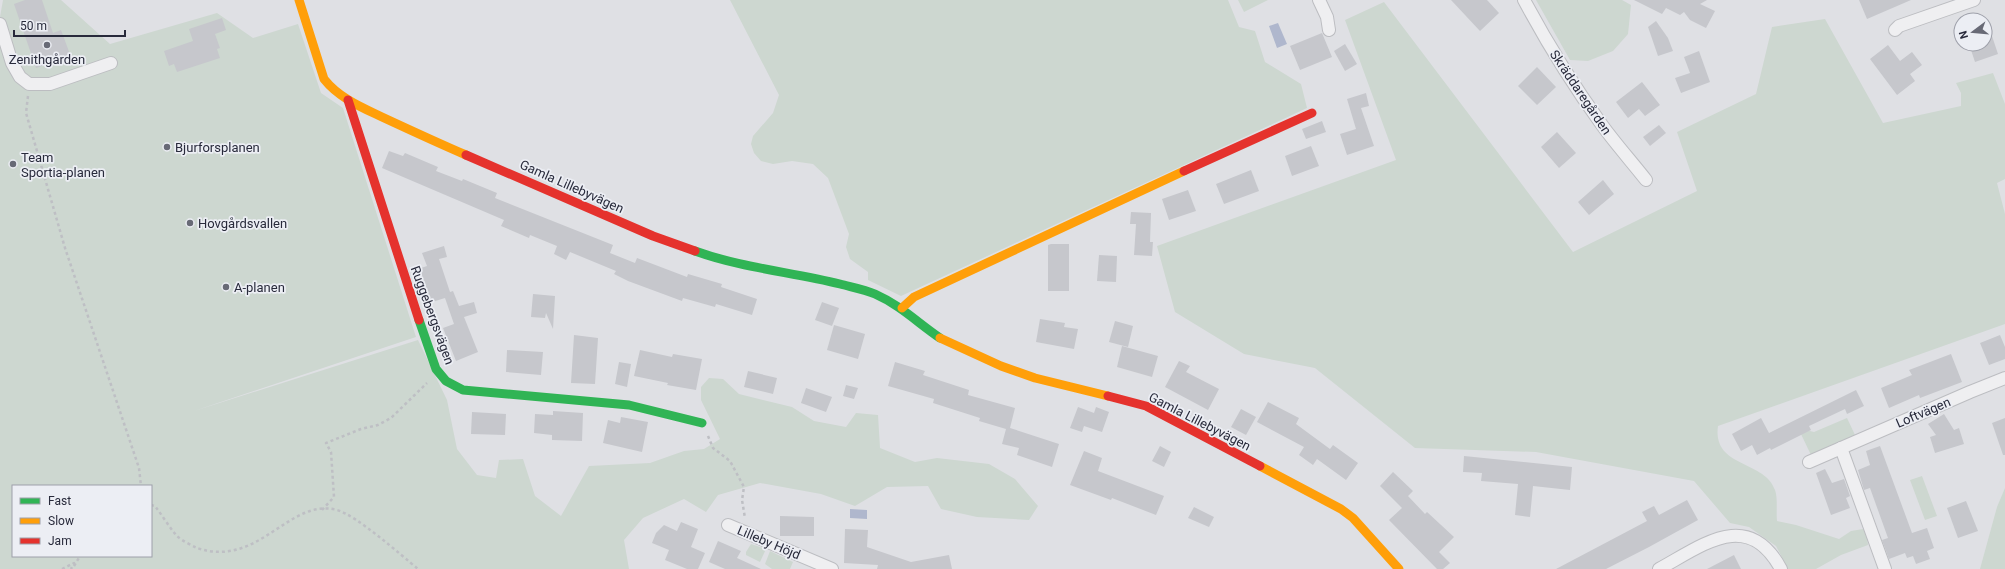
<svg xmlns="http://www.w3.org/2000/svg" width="2005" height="569" font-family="Roboto,sans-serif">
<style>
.green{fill:#cdd7d0;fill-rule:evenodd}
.water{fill:#afb7cd}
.building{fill:#c6c7cc}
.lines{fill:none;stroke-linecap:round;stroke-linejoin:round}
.street-casing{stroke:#bcbdc1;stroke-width:14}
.path{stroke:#bebfc4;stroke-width:2.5;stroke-dasharray:3 3;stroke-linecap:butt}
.street{stroke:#efeff1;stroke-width:12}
.fast{stroke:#30b455;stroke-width:9}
.slow{stroke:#ff9f0a;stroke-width:9}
.jam{stroke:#e5322d;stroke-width:9}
.poi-dot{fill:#686a76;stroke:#eceef4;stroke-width:1.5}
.labels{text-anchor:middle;stroke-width:3.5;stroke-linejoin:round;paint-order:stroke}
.poi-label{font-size:13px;fill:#282a3b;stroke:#eceef4;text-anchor:start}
.street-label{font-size:13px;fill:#282a3b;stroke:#eceef4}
</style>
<rect width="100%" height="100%" fill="#dfe0e4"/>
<g class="green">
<path d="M3 0H61L110 44 217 13 253 38 298 24 321 93 343 108 416 337 194 411 418 340 447 400 457 449 477 475 496 478 499 460 523 459 535 496 561 516 589 466 650 463 684 451 704 449 720 439 701 400V387L709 378 723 379 739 394 792 407 814 421 846 427 856 413 878 415 880 448 915 462 937 458 989 464 1015 479 1038 506 1029 520 977 517 941 509 928 486 887 487 855 506 821 494 760 483 718 495 706 512 684 499 643 518 624 540 629 569H0V17ZM13 486H151V556H13Z"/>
<path d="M730 0H1228L1239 27 1255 31 1265 62 1301 84 1307 108 901 296 868 280V272L850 259 846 247 849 234 828 178 813 164 792 161 773 164 761 161 754 153 751 144 753 136 773 113 779 95Z"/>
<path d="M1238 0H1268L1244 12Z"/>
<path d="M1536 0H1622L1631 5 1628 34 1613 51 1588 61 1570 60Z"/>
<path d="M1384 2 1573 252 1697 191 1677 132 1756 94 1772 27 1825 19 1883 123 1961 106V93L1956 83 1993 73 2005 104V179L1997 183 2005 214V324L1718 426C1712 468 1765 460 1775 490 1778 498 1776 512 1777 521L1796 525 1839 539 1851 531 1863 529 1867 536 1868 545 1841 555 1816 569H1788L1776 546 1749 527 1730 523 1694 481 1536 452 1415 448 1315 368 1244 354 1175 312 1157 246 1396 160 1345 20Z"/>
<path d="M1847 418 1855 435 1811 455 1800 432 1806 430 1814 432Z"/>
<path d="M1922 476 1937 516 1925 520 1910 480Z"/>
<path d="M2005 488V569H1980L1997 507Z"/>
<path d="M751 544 766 549 760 562 746 555V552Z"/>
<path d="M770 551 793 562 790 569H772L765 564Z"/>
</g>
<g class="water">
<path d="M1278 23 1287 44 1277 48 1269 26Z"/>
<path d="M850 509 867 510V519L850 518Z"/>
</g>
<g class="building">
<path d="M25 0H42L53 33 61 30 71 57 36 68 14 4Z"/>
<path d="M1451 0H1487L1499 13 1480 31Z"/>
<path d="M1634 0H1707L1700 4 1715 11 1706 28 1690 20 1684 12 1680 15 1666 8 1662 14Z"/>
<path d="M1859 0H1911L1867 19Z"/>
<path d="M222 18 226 30 215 34 220 48 217 49 220 58 177 72 174 64 169 66 164 51 193 41 189 29Z"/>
<path d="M1656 21 1668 38 1673 51 1658 56 1648 27Z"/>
<path d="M1985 21H1987L1998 54 1975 62 1969 44H1985Z"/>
<path d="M1322 33 1332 57 1300 70 1290 46Z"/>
<path d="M1345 44 1357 64 1345 71 1334 51Z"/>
<path d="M1888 45 1900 61 1912 52 1922 65 1910 74 1915 81 1897 95 1870 59Z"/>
<path d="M1699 51 1710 82 1681 93 1675 78 1690 73 1684 57Z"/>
<path d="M1537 67 1556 87 1537 105 1518 86Z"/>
<path d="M1642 82 1660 105 1645 116 1639 109 1628 118 1616 102Z"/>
<path d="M1366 93 1369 106 1361 108 1374 146 1347 155 1340 134 1356 129 1347 99Z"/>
<path d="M1322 121 1326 132 1306 139 1302 129Z"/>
<path d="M1659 125 1666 133 1650 146 1643 137Z"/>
<path d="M1557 132 1576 153 1559 168 1541 147Z"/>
<path d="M1311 146 1319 166 1292 176 1285 156Z"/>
<path d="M389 151 403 156 405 153 438 167 436 171 462 181 463 179 497 193 495 198 613 245 610 253 635 263 637 258 687 277 688 274 722 284 721 287 757 299 752 315 716 304 715 307 683 298 682 301 628 281 614 274 616 271 570 252 566 260 554 254 557 246 530 235 529 238 501 226 504 220 382 168Z"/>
<path d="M1251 170 1259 191 1224 204 1216 184Z"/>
<path d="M1603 180 1614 194 1589 215 1578 202Z"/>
<path d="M1188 190 1196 211 1169 220 1162 199Z"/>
<path d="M1131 212 1151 213 1150 242H1153L1152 256 1134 255 1136 224H1130Z"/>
<path d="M1051 244H1069V291H1048V245Z"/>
<path d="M444 246 447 257 439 259 450 292 453 291 459 306 474 302 477 313 464 317 478 352 456 361 443 328 454 324 445 298 429 303 418 269 427 266 422 253Z"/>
<path d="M1099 255 1117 256 1116 282 1097 281Z"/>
<path d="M533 294 555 296 553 329 546 313 545 318 531 317Z"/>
<path d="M822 302 839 308 832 326 815 320Z"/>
<path d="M1040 319 1065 323 1064 327 1078 329 1074 349 1036 342Z"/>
<path d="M1115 321 1133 326 1128 347 1109 342Z"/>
<path d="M834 325 865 334 858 359 827 350Z"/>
<path d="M574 335 598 338 595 384 571 383Z"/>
<path d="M2000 335 2005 347V359L1989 365 1980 343Z"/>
<path d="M1122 346 1158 356 1152 377 1117 367Z"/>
<path d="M507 350 543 352 541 375 506 372Z"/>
<path d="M640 350 672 357 673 354 702 359 696 390 667 385 668 383 634 376Z"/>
<path d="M1951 354 1962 382 1920 398 1919 395 1889 408 1881 388 1912 375 1909 370Z"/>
<path d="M1179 361 1190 366 1186 372 1219 389 1208 410 1165 387Z"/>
<path d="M619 362 631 364 627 387 615 384Z"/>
<path d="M895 362 925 371 923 375 969 390 968 395 1015 408 1010 428 1059 444 1052 467 1017 455 1019 448 1002 444 1006 429 979 421 980 418 933 403 934 399 888 386Z"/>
<path d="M748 371 777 378 773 394 744 387Z"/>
<path d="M846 385 858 388 854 399 843 396Z"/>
<path d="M806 388 832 397 826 412 801 403Z"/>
<path d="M1856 390 1864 406 1847 414 1845 409 1809 426 1811 430 1771 450 1770 448 1757 455 1752 445 1741 451 1732 434 1761 418 1769 433Z"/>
<path d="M1268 402 1299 418 1296 424 1330 449 1333 445 1358 463 1346 480 1317 459 1313 465 1299 455 1304 447 1257 422Z"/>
<path d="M1078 407 1094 413 1096 407 1109 412 1102 432 1084 426 1082 432 1070 428Z"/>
<path d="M1241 409 1256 417 1246 435 1231 427Z"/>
<path d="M553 411 583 413 582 441 552 440V435L534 433 535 414 553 415Z"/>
<path d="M472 412 506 414 505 435 471 434Z"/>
<path d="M1944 414 1954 430 1959 428 1964 444 1935 453 1930 437 1936 435 1928 424Z"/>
<path d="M621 417 648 422 642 452 603 443 608 420 620 423Z"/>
<path d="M2005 418V455H2003L1992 423Z"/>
<path d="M1160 446 1171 452 1164 467 1152 461Z"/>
<path d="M1880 446 1912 533 1927 528 1934 548 1927 551 1930 559 1916 564 1913 556 1907 558 1905 553 1889 559 1882 540 1888 538 1870 488 1864 490 1858 470 1870 465 1866 451Z"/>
<path d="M1084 451 1102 458 1098 471 1164 496 1156 515 1112 498 1111 500 1070 485Z"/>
<path d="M1464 456 1572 467 1570 490 1533 486 1530 517 1515 515 1518 484 1481 481 1482 473 1463 472Z"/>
<path d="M1825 469 1832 483 1844 479 1850 496 1846 498 1850 508 1831 515 1816 473Z"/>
<path d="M1393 472 1413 491 1408 496 1425 514 1427 512 1454 537 1439 552 1450 563 1443 569H1437L1389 520 1402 508 1380 486Z"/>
<path d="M1687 500 1698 520 1649 547 1606 569H1556L1647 521 1642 512 1654 506 1659 515Z"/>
<path d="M1966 501 1978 531 1958 538 1947 508Z"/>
<path d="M1194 507 1214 517 1209 527 1188 518Z"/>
<path d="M780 516 814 517V536H780Z"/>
<path d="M681 522 698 529 691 547 705 553 698 569H687L665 560 669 550 652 543 656 533 664 525 677 531Z"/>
<path d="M845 529 868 530 867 547 911 562 949 555 952 569H877L878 565 844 563Z"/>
<path d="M718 541 741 551 737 558 761 569H725L709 562Z"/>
<path d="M1734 555 1741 569H1707Z"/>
</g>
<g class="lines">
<g class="street-casing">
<g id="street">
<path d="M1319 0 1327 17 1329 30"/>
<path d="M1524 0C1547 43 1573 85 1602 125 1615 143 1631 161 1646 180"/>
<path d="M0 24 12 63 20 77 29 84H50L111 63"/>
<path d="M1895 30 1899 26 1974 0"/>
<path d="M1841 448 1885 569"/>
<path d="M1809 462 1970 392 2005 378"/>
<path d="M728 525 832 569"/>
<path d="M1659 569C1703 545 1748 508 1781 569"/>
</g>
</g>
<g class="path">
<path d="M28 96 26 113 65 248 139 468 141 486"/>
<path d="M708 436 713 448 730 461 744 487 742 500 745 518"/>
<path d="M151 505 155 506C162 515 169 527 177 536 182 541 191 545 197 548 259 569 289 497 337 510 356 515 401 555 418 569"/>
<path d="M322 510 334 497 331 452 326 443 361 429 378 425 391 418 427 383"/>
<path d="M74 566 80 556"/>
<path d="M62 569 74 563 71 569"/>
</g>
<use href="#street" class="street"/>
<g class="fast">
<path d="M695 251C742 268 792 272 840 284 851 287 864 289 875 294 900 305 918 323 940 338"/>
<path d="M419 320 436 369 446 381 463 390 629 405 702 423"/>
</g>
<g class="slow">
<path d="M299 0 324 79C339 98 361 107 382 117 410 130 438 143 466 155"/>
<path d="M902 308 914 297 1184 171"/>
<path d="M940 338 1001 366 1035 378 1108 396"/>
<path d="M1260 466 1341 509 1353 518 1399 569"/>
</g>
<g class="jam">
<path d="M348 100 419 320"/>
<path d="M466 155 653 236 695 251"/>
<path d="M1184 171 1312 113"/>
<path d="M1108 396 1146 406 1260 466"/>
</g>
</g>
<g class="poi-dot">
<circle cx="47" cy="45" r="4"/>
<circle cx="167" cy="147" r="4"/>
<circle cx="13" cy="164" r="4"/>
<circle cx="190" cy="223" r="4"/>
<circle cx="226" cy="287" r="4"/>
</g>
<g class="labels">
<g class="poi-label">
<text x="47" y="64" text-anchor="middle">Zenithgården</text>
<text x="175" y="152">Bjurforsplanen</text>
<text x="21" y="162">Team<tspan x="21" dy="15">Sportia-planen</tspan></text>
<text x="198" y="228">Hovgårdsvallen</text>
<text x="234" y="292">A-planen</text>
</g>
<g class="street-label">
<text transform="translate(1581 92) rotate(56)" y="5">Skräddaregården</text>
<text transform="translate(572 186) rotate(24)" y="5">Gamla Lillebyvägen</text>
<text transform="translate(433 315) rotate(70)" y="5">Ruggebergsvägen</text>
<text transform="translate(1923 412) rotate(-23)" y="5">Loftvägen</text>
<text transform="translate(1200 421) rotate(27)" y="5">Gamla Lillebyvägen</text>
<text transform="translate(769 542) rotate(23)" y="5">Lilleby Höjd</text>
</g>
</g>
<rect x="12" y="485" width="140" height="72" fill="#eceef4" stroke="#9ea0aa"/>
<rect x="20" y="498" width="20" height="6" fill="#30b455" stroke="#9ea0aa"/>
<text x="48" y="505" font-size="12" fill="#282a3b">Fast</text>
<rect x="20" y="518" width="20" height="6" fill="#ff9f0a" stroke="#9ea0aa"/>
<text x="48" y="525" font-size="12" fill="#282a3b">Slow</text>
<rect x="20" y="538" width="20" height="6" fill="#e5322d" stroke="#9ea0aa"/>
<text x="48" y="545" font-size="12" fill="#282a3b">Jam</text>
<g transform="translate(1973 32) rotate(254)"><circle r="19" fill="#eceef4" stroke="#9ea0aa"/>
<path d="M0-3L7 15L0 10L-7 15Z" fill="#686a76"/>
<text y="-6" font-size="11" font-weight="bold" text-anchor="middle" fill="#282a3b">N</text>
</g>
<path d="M14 30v6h111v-6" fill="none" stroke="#282a3b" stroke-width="2"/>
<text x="20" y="30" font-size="12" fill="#282a3b" stroke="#eceef4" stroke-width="3" paint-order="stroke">50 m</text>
</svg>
